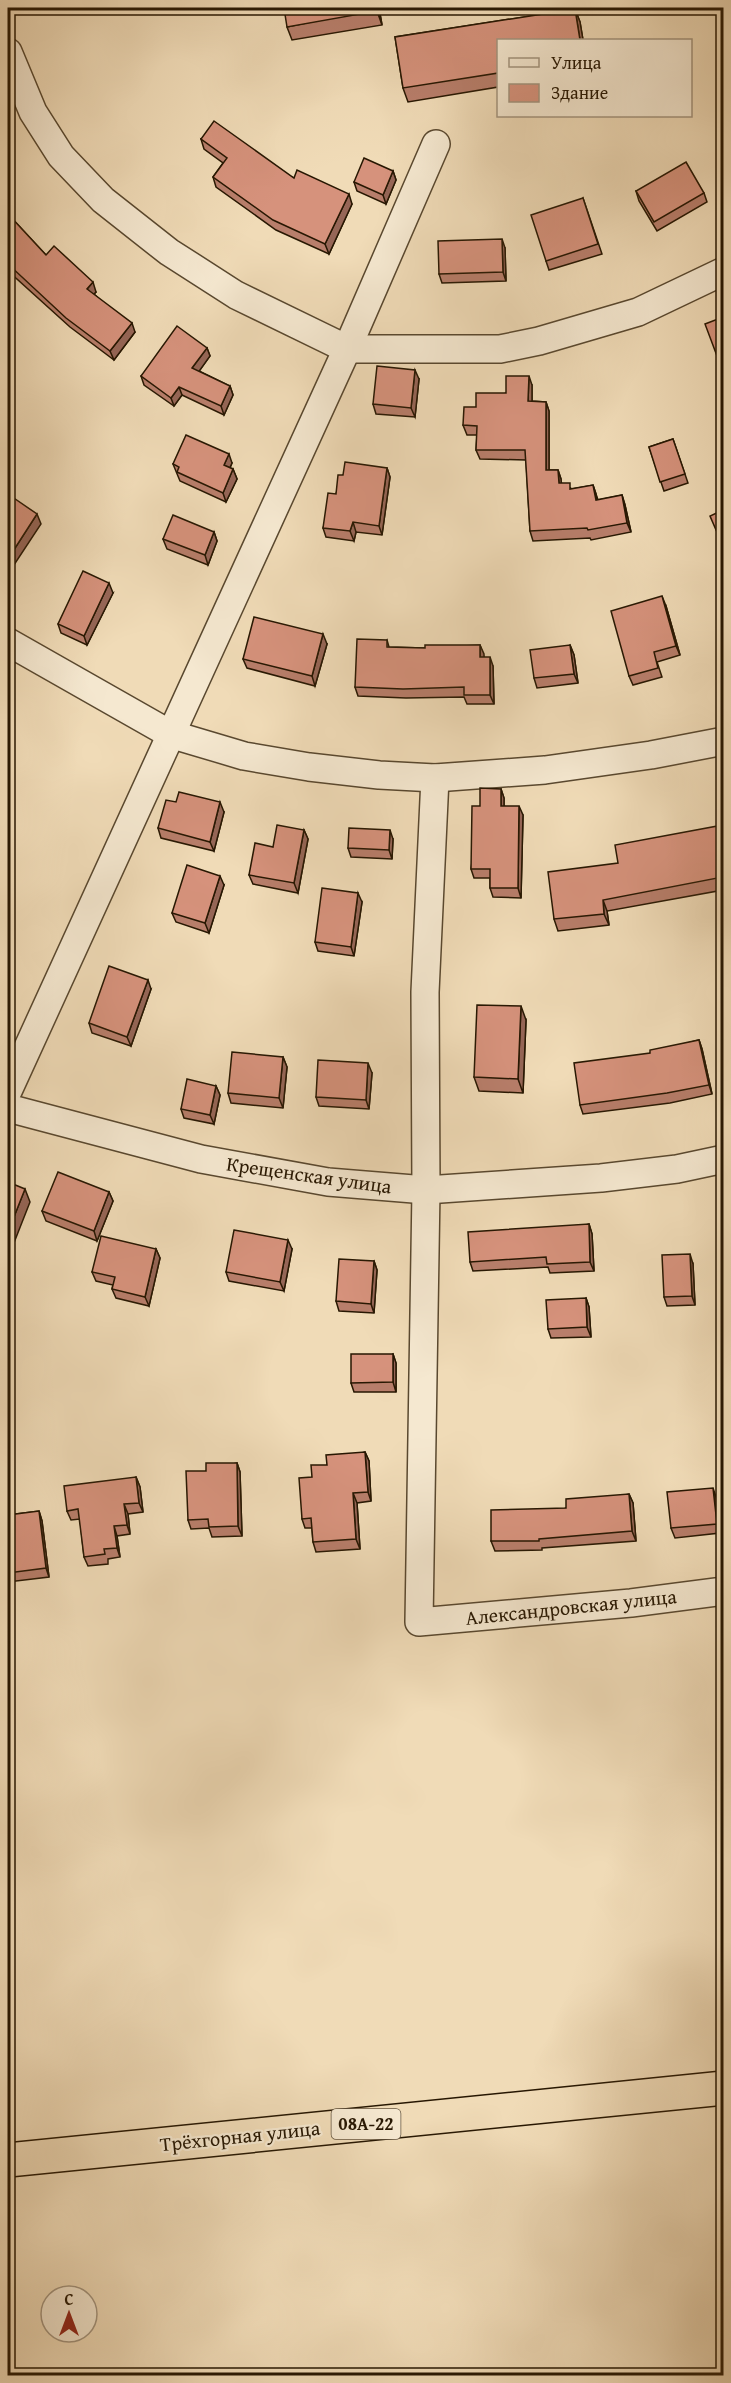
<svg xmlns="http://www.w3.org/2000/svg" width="731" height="2383" font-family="'Gentium Book Plus',serif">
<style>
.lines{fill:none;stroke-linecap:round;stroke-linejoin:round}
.street-casing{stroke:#59482f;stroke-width:30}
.highway-casing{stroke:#271702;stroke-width:36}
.street{stroke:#f5e8d0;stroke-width:27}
.highway{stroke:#f0dbb7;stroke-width:33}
.wall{fill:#b87e6b;stroke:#271702;stroke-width:1.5}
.shaded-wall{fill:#966657;stroke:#271702;stroke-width:1.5}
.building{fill:#d6927c;stroke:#271702;stroke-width:1.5}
.labels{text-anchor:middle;stroke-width:4.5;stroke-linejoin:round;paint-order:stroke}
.shield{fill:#f5e8d0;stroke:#655640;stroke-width:1.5}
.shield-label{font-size:18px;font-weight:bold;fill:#271702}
.street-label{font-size:20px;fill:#271702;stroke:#f5e8d0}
</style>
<rect width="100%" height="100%" fill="#f0dbb7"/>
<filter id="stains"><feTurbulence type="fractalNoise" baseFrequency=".00333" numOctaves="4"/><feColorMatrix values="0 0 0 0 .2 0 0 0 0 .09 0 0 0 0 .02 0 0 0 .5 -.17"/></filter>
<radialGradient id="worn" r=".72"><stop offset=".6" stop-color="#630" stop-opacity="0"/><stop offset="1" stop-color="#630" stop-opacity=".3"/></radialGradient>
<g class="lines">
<g class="street-casing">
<g id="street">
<path d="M8 52 33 112 61 156 103 200 169 252 236 295 347 349H500L539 341 638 312 724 271"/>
<path d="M8 642 170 734 244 756 309 767 379 775 435 778 545 770 651 755 724 741"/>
<path d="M435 778 425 992 426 1190 419 1622 631 1603 724 1591"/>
<path d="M8 1091 347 349 436 144"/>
<path d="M8 1108 201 1159 328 1182 426 1190 601 1178 677 1169 724 1159"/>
</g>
</g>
<g class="highway-casing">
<path id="highway" d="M8 2160 724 2088"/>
</g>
<use href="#street" class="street"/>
<use href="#highway" class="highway"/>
</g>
<g class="wall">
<path d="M379 8 382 25 292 40 287 27Z"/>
<path d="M575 9 580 22 583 40H498V87L408 102 403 88 395 37Z"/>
<path d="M201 139 294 178 352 204 329 254 276 230 216 187 213 177 223 163 204 149Z"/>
<path d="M393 171 396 180 386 204 357 191 354 182Z"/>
<path d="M636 191 704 193 707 202 657 231 639 201Z"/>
<path d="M583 198 602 254 549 270 546 261Z"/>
<path d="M8 214 46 255 96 292 94 294 135 332 114 360 70 327 8 271V272Z"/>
<path d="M505 248 506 281 442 283 439 274Z"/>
<path d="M207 348 210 356 199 371 230 386 233 395 224 415 182 395 174 406 144 385 141 376Z"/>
<path d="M419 379 415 417 376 414 373 404Z"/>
<path d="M532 385V401L546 402 549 411V470H558L561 479V483L572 489 593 485 598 500 622 495 625 505 631 532 591 540 590 538 533 541 530 531 526 460 480 459 476 450 477 435H467L463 425 476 407 506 393Z"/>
<path d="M673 439 688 483 664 491 649 447Z"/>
<path d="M232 463 230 468 233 469 237 479 226 502 180 481 173 464Z"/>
<path d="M387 468 390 477 382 535 356 532 354 541 326 537 323 528 343 475Z"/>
<path d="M214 532 217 541 208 565 167 549 163 539Z"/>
<path d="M113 593 87 645 61 633 58 624Z"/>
<path d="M666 606 680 655 657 662 662 677 633 685 629 676Z"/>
<path d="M387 640 389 647 425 648 480 645 484 657 493 666 494 704H467L464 697 406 698 358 696 355 687Z"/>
<path d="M327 644 315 686 247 668 243 659Z"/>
<path d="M570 645 574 655 578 683 537 688 534 678Z"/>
<path d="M501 789 504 798V806L523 815 521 898 493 897 490 888V878H474L471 869 480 806Z"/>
<path d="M224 812 214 851 161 838 158 828Z"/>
<path d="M723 825V890L607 911 609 925 558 931 554 919 618 863Z"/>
<path d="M304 830 308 839 298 893 253 884 249 875 273 847Z"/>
<path d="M393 839 392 859 351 857 348 848Z"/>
<path d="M224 885 209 933 176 922 172 913Z"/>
<path d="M362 902 354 956 318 951 315 942Z"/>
<path d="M151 989 131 1046 92 1033 89 1023Z"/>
<path d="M526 1020 523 1093 479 1091 474 1077Z"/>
<path d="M699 1040 702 1049 712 1094 670 1103 583 1114 580 1105 650 1053Z"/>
<path d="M283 1057 287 1067 283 1108 231 1103 228 1093Z"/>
<path d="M372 1073 369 1109 319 1106 316 1097Z"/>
<path d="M216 1086 220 1095 214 1124 184 1118 181 1109Z"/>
<path d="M109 1192 113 1201 97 1241 46 1221 42 1211Z"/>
<path d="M589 1224 592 1234 594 1271 550 1273 548 1267 473 1271 470 1262Z"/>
<path d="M156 1249 160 1258 149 1306 116 1298 112 1289 113 1285 96 1281 92 1272Z"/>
<path d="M292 1249 284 1291 229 1281 226 1272Z"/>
<path d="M374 1261 377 1270 374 1313 339 1311 336 1301Z"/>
<path d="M693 1264 695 1305 667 1306 664 1297Z"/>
<path d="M586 1298 589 1307 591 1337 551 1338 548 1329Z"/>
<path d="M393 1354 396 1363V1392H354L351 1383Z"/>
<path d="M8 1358 13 1384 8 1385Z"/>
<path d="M365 1452 369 1461 371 1501 357 1503 360 1549 316 1552 313 1542 312 1528H305L302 1519 312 1477 327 1465Z"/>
<path d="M237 1463 240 1472 242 1536 212 1537 209 1528 191 1529 188 1520 206 1471Z"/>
<path d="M136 1477 140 1487 143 1512 128 1514 130 1534 117 1536 120 1557 108 1559V1564L88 1566 84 1557 80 1519 71 1520 67 1511Z"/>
<path d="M629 1494 633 1503 636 1541 542 1548V1550L495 1551 491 1541 566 1508Z"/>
<path d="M716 1497 720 1533 675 1538 671 1528Z"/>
<path d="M39 1511 42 1521 49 1577 8 1582V1515Z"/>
</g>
<g class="shaded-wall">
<path d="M376 8H379L382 25 377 11Z"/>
<path d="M575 9 580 22 583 40H580Z"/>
<path d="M393 171 396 180 386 204 383 195Z"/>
<path d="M349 194 352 204 329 254 325 244Z"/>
<path d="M502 239 505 248 506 281 503 272Z"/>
<path d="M93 282 96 292 90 298 87 289Z"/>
<path d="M132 323 135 332 114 360 110 351Z"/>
<path d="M207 348 210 356 195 377 192 368Z"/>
<path d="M415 370 419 379 415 417 411 408Z"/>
<path d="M529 376 532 385V411L528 401Z"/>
<path d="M230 386 233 395 224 415 221 406Z"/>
<path d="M179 387 182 395 174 406 171 398Z"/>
<path d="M546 402 549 411V480L546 470Z"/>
<path d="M229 454 232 463 227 474 224 465Z"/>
<path d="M387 468 390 477 382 535 379 526Z"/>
<path d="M233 469 237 479 226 502 223 493Z"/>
<path d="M558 470 561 479 562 493 559 483Z"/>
<path d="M593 485 596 494 599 510 596 500Z"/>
<path d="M622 495 625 505 631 532 627 523Z"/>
<path d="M37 514 41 524 8 574V559Z"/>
<path d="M353 522 356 532 354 541 350 531Z"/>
<path d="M214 532 217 541 208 565 205 555Z"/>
<path d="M109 583 113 593 87 645 84 636Z"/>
<path d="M662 596 666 606 680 655 676 646Z"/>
<path d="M323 634 327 644 315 686 312 676Z"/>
<path d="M480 645 484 654V666L480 657Z"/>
<path d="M570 645 574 655 578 683 574 674Z"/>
<path d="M490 657 493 666 494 704 490 695Z"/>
<path d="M501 789 504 798V815L501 806Z"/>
<path d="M220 802 224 812 214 851 210 842Z"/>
<path d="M519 806 523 815 521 898 518 888Z"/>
<path d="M304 830 308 839 298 893 294 883Z"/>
<path d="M390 830 393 839 392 859 389 850Z"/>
<path d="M220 876 224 885 209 933 205 923Z"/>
<path d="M358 893 362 902 354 956 351 947Z"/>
<path d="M603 900 607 911 609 925 604 914Z"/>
<path d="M148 980 151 989 131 1046 127 1037Z"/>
<path d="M521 1006 526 1020 523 1093 518 1079Z"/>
<path d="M699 1040 702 1049 712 1094 709 1085Z"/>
<path d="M283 1057 287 1067 283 1108 279 1098Z"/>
<path d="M368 1063 372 1073 369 1109 366 1100Z"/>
<path d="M216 1086 220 1095 214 1124 210 1115Z"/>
<path d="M25 1189 30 1202 8 1258V1232Z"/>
<path d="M109 1192 113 1201 97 1241 94 1231Z"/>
<path d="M589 1224 592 1234 594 1271 590 1262Z"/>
<path d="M288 1240 292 1249 284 1291 280 1282Z"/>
<path d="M156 1249 160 1258 149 1306 145 1297Z"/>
<path d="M690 1254 693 1264 695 1305 692 1296Z"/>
<path d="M374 1261 377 1270 374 1313 371 1304Z"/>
<path d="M586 1298 589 1307 591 1337 587 1327Z"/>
<path d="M393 1354 396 1363V1392L393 1382Z"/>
<path d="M8 1358 13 1384 9 1375 8 1365Z"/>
<path d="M365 1452 369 1461 371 1501 368 1492Z"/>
<path d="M237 1463 240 1472 242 1536 238 1526Z"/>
<path d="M136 1477 140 1487 143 1512 139 1503Z"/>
<path d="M713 1488 716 1497 720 1533 717 1524Z"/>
<path d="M353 1493 357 1503 360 1549 356 1539Z"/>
<path d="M629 1494 633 1503 636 1541 632 1531Z"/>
<path d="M124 1504 128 1514 130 1534 127 1525Z"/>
<path d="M39 1511 42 1521 49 1577 46 1568Z"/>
<path d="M114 1526 117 1536 120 1557 117 1548Z"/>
</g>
<g class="building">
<path d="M284 8H376L377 11 287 27Z"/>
<path d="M575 9 580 40H498V73L403 88 395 37Z"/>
<path d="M214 121 294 178 297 170 349 194 325 244 273 220 213 177 227 158 201 139Z"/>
<path d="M364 158 393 171 383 195 354 182Z"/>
<path d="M686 162 704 193 654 222 636 191Z"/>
<path d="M583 198 598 244 546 261 531 215Z"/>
<path d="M8 214 46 255 54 246 93 282 87 289 132 323 110 351 66 318 8 264Z"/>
<path d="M502 239 503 272 439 274 438 241Z"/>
<path d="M723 317V372L705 324Z"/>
<path d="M177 326 207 348 192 368 230 386 221 406 179 387 171 398 141 376Z"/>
<path d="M377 366 415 370 411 408 373 404Z"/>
<path d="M506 376H529L528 401 546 402V470H558L559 483H570V489L593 485 596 500 622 495 627 523 588 530 587 528 530 531 525 450H476L477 426 463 425 464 407H476V393H506Z"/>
<path d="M186 435 229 454 224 465 233 469 223 493 177 472 179 467 173 464Z"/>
<path d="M673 439 685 474 660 482 649 447Z"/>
<path d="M345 462 387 468 379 526 353 522 350 531 323 528 328 493 336 494 338 475H343Z"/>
<path d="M8 494 37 514 8 559Z"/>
<path d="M723 510V546L710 516Z"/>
<path d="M173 515 214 532 205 555 163 539Z"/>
<path d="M83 571 109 583 84 636 58 624Z"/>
<path d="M662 596 676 646 654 652 658 668 629 676 611 611Z"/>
<path d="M254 617 323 634 312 676 243 659Z"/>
<path d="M357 639 387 640V647L425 648V645H480V657H490V695H464V687L403 689 355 687Z"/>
<path d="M570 645 574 674 534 678 530 650Z"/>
<path d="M480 788 501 789V806H519L518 888H490V869H471L472 806H480Z"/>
<path d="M179 792 220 802 210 842 158 828 166 800 176 802Z"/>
<path d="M277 825 304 830 294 883 249 875 255 843 273 847Z"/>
<path d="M723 825V877L603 900 604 914 554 919 548 872 618 863 615 845Z"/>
<path d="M349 828 390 830 389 850 348 848Z"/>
<path d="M187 865 220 876 205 923 172 913Z"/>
<path d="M322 888 358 893 351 947 315 942Z"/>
<path d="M109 966 148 980 127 1037 89 1023Z"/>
<path d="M477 1005 521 1006 518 1079 474 1077Z"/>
<path d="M699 1040 709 1085 667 1093 580 1105 574 1063 650 1053V1050Z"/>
<path d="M232 1052 283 1057 279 1098 228 1093Z"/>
<path d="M318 1060 368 1063 366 1100 316 1097Z"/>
<path d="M187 1079 216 1086 210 1115 181 1109Z"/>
<path d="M58 1172 109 1192 94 1231 42 1211Z"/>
<path d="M8 1182 25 1189 8 1232Z"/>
<path d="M589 1224 590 1262 547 1264 546 1257 470 1262 468 1232Z"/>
<path d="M234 1230 288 1240 280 1282 226 1272Z"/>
<path d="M101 1236 156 1249 145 1297 112 1289 115 1277 92 1272Z"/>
<path d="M690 1254 692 1296 664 1297 662 1255Z"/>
<path d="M339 1259 374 1261 371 1304 336 1301Z"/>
<path d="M586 1298 587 1327 548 1329 546 1300Z"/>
<path d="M351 1354H393V1382L351 1383Z"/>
<path d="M365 1452 368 1492 353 1493 356 1539 313 1542 311 1518 302 1519 299 1478 312 1477 311 1465H327L326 1455Z"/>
<path d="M206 1463H237L238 1526 209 1527 208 1519 188 1520 186 1471H206Z"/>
<path d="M136 1477 139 1503 124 1504 127 1525 114 1526 117 1548 104 1549 105 1554 84 1557 78 1509 67 1511 64 1486Z"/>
<path d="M713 1488 717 1524 671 1528 667 1492Z"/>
<path d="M629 1494 632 1531 539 1539V1541H491V1510L566 1508V1499Z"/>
<path d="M39 1511 46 1568 8 1573V1515Z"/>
</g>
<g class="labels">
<rect class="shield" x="331.5" y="2109" width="69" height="30" rx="4.5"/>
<g class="shield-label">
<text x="366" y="2130">08А-22</text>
</g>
<g class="street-label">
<text transform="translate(309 1175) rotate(8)" y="7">Крещенская улица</text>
<text transform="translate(571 1607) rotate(-6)" y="7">Александровская улица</text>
<text transform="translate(240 2136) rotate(-6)" y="7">Трёхгорная улица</text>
</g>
</g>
<rect width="731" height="2383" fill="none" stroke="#f0dbb7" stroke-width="30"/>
<rect x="9" y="9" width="713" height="2365" fill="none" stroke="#271702" stroke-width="3"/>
<rect x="15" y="15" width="701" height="2353" fill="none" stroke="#271702" stroke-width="1.5"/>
<rect x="497" y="39" width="195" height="78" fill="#f5e8d0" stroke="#a3947e" stroke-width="1.5"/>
<rect x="509" y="58" width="30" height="9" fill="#f5e8d0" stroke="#a3947e" stroke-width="1.5"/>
<text x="551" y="69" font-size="18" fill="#271702">Улица</text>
<rect x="509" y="84" width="30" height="18" fill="#d6927c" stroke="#a3947e" stroke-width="1.5"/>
<text x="551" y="99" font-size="18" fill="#271702">Здание</text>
<g transform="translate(69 2314)"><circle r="28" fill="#f5e8d0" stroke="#a3947e" stroke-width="1.5"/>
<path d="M0-4.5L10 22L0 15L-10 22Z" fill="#8f2418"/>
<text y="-9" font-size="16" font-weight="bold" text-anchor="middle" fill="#271702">С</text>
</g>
<rect width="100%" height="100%" filter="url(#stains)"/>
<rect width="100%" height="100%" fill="url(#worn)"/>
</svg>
